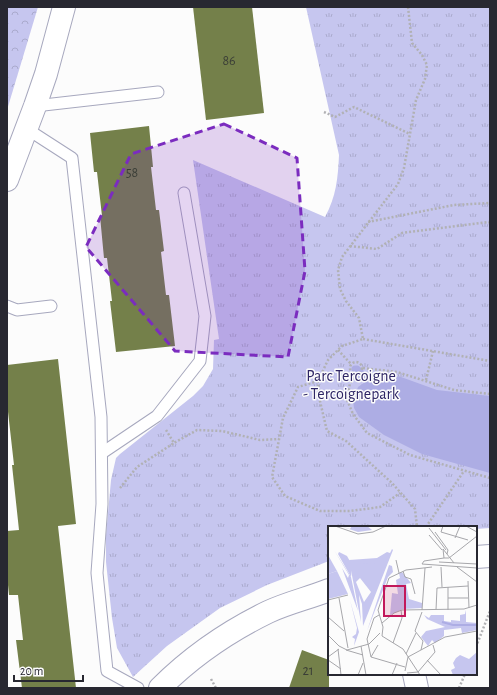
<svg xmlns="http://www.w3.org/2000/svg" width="497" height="695" font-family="'Alegreya Sans',sans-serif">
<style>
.grass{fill:url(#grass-tufts)}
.forest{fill:url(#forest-crowns)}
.water{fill:#adade4}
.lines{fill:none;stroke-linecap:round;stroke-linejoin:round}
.stream{stroke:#adade4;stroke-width:7}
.building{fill:#74804a}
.service-casing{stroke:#a7a8be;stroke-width:13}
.minor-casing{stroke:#a7a8be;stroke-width:24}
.tertiary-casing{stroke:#a7a8be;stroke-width:24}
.path{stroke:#b1b1b4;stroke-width:2.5;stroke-dasharray:2 2;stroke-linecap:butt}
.service{stroke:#fff;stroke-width:11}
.minor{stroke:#fff;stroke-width:22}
.tertiary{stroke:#fff;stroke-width:22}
.marked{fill:#7b2cbf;fill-opacity:0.2;stroke:#7b2cbf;stroke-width:3;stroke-dasharray:8 5;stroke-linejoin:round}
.labels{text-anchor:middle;stroke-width:3;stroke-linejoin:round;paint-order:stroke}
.number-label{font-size:14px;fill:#3b3e37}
.park-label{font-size:16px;fill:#2e2565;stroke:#fcfcfc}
.inset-river{fill:none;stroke:#adade4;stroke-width:2}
.inset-road{fill:none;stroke:#a7a7ab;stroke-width:1}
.view{fill:#c2185b;fill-opacity:0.15;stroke:#c2185b;stroke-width:2}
.inset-edge{fill:none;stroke:#282831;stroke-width:2}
</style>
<defs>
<pattern id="grass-tufts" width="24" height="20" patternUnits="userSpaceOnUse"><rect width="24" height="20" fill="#c6c6ef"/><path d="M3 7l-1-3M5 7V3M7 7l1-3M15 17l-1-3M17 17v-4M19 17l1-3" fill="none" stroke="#aaaacd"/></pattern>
<pattern id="forest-crowns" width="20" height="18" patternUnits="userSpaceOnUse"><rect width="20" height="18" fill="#c6c6ef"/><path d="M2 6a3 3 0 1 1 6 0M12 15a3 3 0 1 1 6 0" fill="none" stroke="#aaaacd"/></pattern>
</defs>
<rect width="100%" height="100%" fill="#fcfcfc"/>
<path class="grass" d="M306 7H490V528L476 529V527H329V561L267 585 220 608 167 646 133 677 117 648 112 618 106 562V535L111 480 116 458 120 454 193 396 203 386 213 369 214 340 219 339 193 160 325 217C336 197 338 178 339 155Z"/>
<path class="forest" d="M7 7H38L7 110Z"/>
<path class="water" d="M383 375 401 377 437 390 490 396V473L422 454 384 435 359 417 354 408 353 401 358 387 371 378Z"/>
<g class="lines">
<path class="stream" d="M355 369H357L368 380 375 384"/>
</g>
<g class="building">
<path d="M193 7H252L264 113 206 120Z"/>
<path d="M149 126 153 167H151L156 210H159L164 251 161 252 166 295H169L175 346 116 352 110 301H112L107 258H104L100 216H102L97 172H94L90 133Z"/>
<path d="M58 359 76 524 58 526 76 688H22L16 640H23L18 595H9L7 575V531L19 530 12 465H14L7 403V365Z"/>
<path d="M302 650 329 660V688H289Z"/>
</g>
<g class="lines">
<g class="service-casing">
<g id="service">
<path d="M35 106 158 92"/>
<path d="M27 129 72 158 101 417 102 504 97 573 107 671 138 688"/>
<path d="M7 306 17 310 51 306"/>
<path d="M102 453 157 416 200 361 205 316 184 193"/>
</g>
</g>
<g class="minor-casing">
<path id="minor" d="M414 674 417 688"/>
</g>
<g class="tertiary-casing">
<g id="tertiary">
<path d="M7 180 35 106 46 74 64 7"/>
<path d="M476 557 490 556"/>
<path d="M160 688C191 657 229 631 268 612 287 603 309 598 329 590"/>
</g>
</g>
<g class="path">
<path d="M408 7 412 43 422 55 427 65 425 79 416 100 404 168 398 184 342 257 338 270 340 289 346 301 359 318 363 339 342 346 328 360 318 381 319 397 327 431 346 441 392 483 415 509 417 527"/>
<path d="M324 112 335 117 354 107 410 134"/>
<path d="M368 222 454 205 490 203"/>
<path d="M350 246 377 249 402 233 489 222 490 224"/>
<path d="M363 339 490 361"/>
<path d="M338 350 351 364"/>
<circle cx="356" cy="368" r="6"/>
<path d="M363 368 397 372 454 390 490 394"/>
<path d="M357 375 350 383 347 400 353 414 367 433 410 455 490 478"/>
<path d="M426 380 433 351"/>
<path d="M318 381 298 387 283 418 272 477 285 496 320 511H350L380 507 400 493"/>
<path d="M166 430 174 443 197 430 222 431 260 440 279 439"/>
<path d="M120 488 137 467 174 443"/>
<path d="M426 527 464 471"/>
<path d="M476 647 490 611"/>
<path d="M211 679 216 688"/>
<path d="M459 688 465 674"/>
</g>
<use href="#service" class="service"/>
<use href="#minor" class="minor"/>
<use href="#tertiary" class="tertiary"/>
</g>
<path class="marked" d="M224 124 297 158 305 271 288 357 175 351 86 247 131 154Z"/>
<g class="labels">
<g class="number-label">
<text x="229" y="65">86</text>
<text x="132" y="177">58</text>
<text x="308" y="675">21</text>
</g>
<g class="park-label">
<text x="351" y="381">Parc Tercoigne<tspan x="351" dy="18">- Tercoignepark</tspan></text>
</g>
</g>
<g transform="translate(328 526)">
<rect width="149" height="149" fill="#fcfcfc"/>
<path d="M64 23 65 24 35 100 34 78 31 69 33 96 21 34 49 32 59 26 62 27ZM32 52 43 66 36 76 28 56ZM6 24 23 51 30 85 14 42 20 52 21 49ZM74 46 83 57 78 58 81 73 94 77V82L75 83 62 89 64 67 70 68 68 54 72 52 71 47ZM138 84V96L149 97V104L134 107 133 102 116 104V110L107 117 104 114 100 120 93 111 98 105 117 101 99 93 96 89 101 92 103 89H116V95L123 96V94L132 95V89L137 88Z" fill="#c6c6ef" fill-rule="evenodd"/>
<path d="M12 0 22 3 24 0H39L44 4 30 6ZM11 26 19 30 24 39 23 51 10 28ZM28 37 47 38 48 43 34 47ZM61 39 64 40 65 46 60 51 39 105ZM22 74 31 106 26 120 27 113 24 111 28 108 29 102Z" fill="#c6c6ef"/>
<path d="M0 29 9 45 0 48Z" fill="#c6c6ef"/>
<path d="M149 126V149H125L123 144 127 142 125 137 128 132 132 129 141 133Z" fill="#c6c6ef"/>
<path d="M9 45 20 68 0 73V48Z" fill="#c6c6ef"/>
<path class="inset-river" d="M114 96 125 99H149"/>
<path class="inset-road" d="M7 0 30 8 45 6 58 0M115 0 113 6 140 14M138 0 149 6M101 2 118 24M107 6 120 24 119 28M101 9 114 24M127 12 132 0M115 23 126 37M115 23 116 32 96 35 94 38 149 42M116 32H121L149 10M68 34 71 47M111 36 149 38M113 41 114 61M129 41 149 56M75 45 77 51 83 53 87 68M140 55 141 82M120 61V84M11 72 20 122M120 72H140M0 74 20 69M94 84 97 42M108 84 109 62 140 60M51 89 46 92 39 113 43 131 77 141M0 91 16 105M54 97 66 87 74 84 136 83 149 79M0 109 11 120 19 124 41 118 52 107M54 110 55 101 50 84 61 52 78 44 104 41M54 110 75 123 92 149M65 117 74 92 73 84M33 120 38 149M10 123 13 149M18 124 35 129M93 124 95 115 87 105 94 86M78 128 88 107M0 131 11 123M43 131 50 119M80 131 117 111 149 105M0 134 13 143M99 134 113 149M77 145 80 131M79 147 90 146 107 126 105 119M30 149 35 137M64 149 69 137"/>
<path class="view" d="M56 60H77V90H56Z"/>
<rect width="149" height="149" class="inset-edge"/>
</g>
<rect width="497" height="695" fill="none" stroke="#282831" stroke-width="16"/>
<path d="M14 675v6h69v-6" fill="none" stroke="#282831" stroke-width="2"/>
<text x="20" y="675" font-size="12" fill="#282831" stroke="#fcfcfc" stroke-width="3" paint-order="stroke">20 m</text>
</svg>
